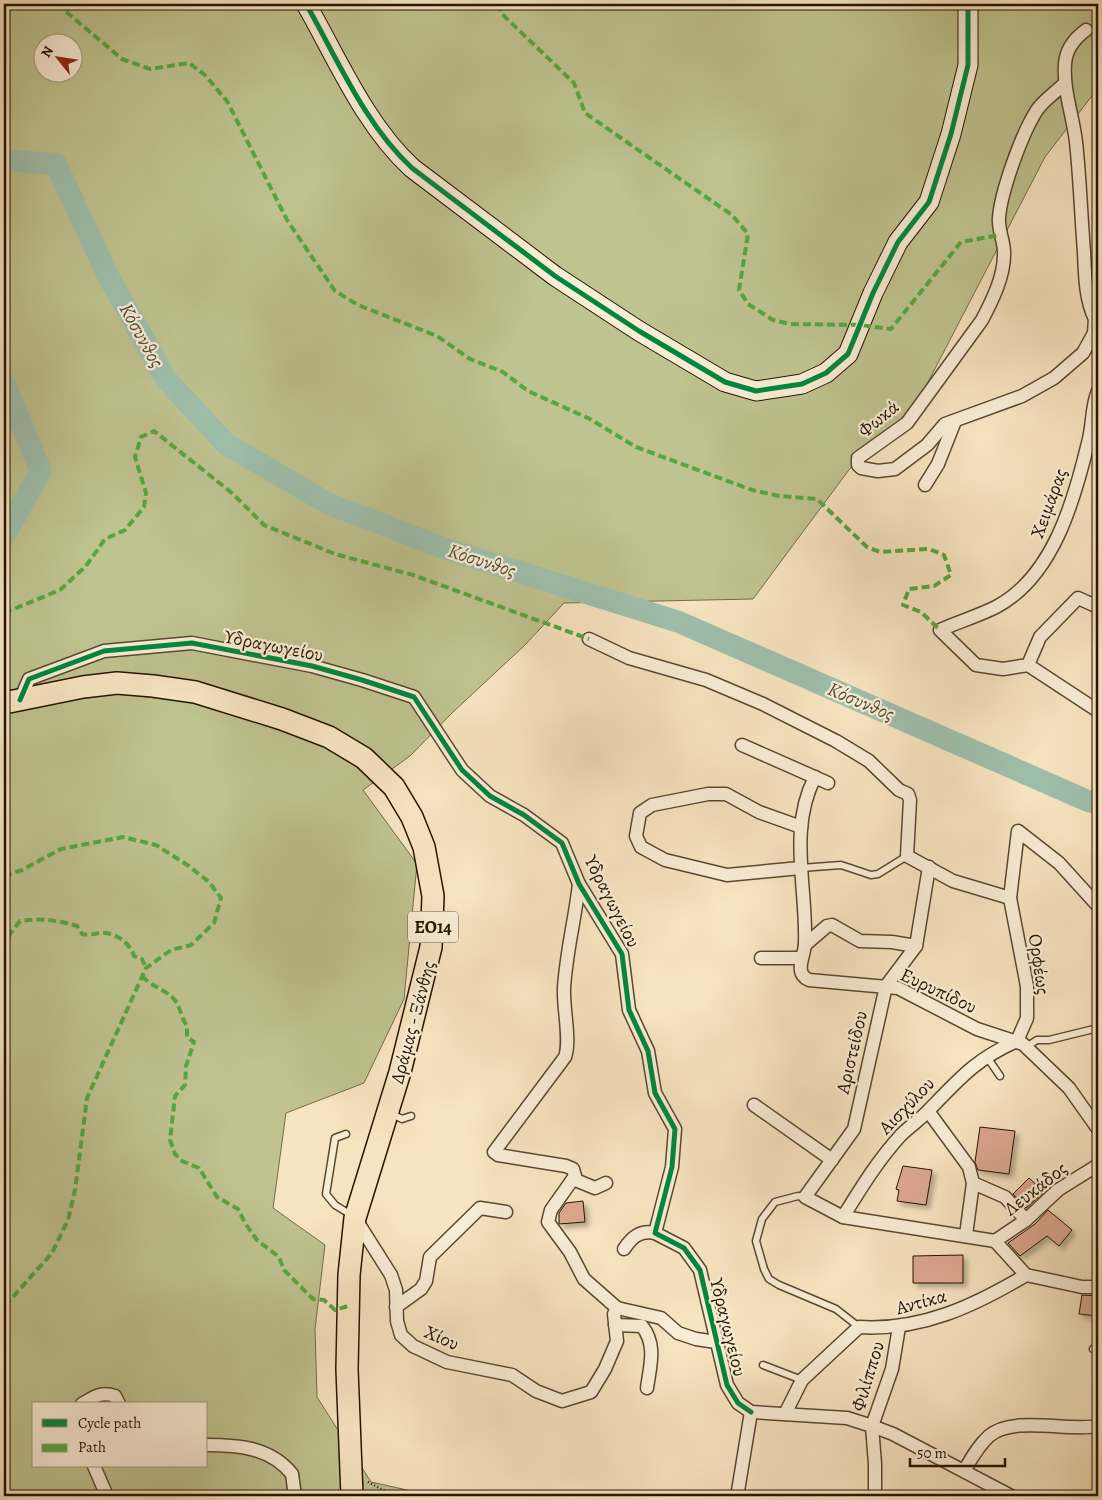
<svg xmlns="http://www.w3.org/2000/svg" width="1102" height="1500" font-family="Alegreya,serif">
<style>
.green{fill:#bfc390;stroke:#726c48;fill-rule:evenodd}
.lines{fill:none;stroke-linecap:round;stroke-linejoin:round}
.river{stroke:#9ebfac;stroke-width:22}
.building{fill:#dca78f;stroke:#241401;filter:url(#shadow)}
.lane-casing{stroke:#594831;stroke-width:9}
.street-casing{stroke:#594831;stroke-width:15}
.secondary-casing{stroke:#241401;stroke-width:21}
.primary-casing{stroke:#241401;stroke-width:24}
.path{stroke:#241401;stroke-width:2.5;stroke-dasharray:1 2.5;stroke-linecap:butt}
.lane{stroke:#faedd6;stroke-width:6}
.street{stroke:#faedd6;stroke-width:12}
.secondary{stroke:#faedd6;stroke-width:19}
.primary{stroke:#f7e4c0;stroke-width:21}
.quiet{stroke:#53a840;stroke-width:4;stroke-dasharray:8 4;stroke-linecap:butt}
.cycleway-casing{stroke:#faedd6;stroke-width:8}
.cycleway{stroke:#00873e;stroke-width:5}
.labels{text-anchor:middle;stroke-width:4.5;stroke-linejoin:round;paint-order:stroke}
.shield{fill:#faedd6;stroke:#645541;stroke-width:1}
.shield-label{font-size:18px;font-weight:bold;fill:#241401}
.street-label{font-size:19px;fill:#241401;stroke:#faedd6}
.water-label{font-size:20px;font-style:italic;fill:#4f503d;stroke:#faedd6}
</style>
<defs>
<filter id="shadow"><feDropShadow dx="4" dy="4" stdDeviation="2.5" flood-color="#0004"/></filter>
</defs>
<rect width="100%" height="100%" fill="#f7e4c0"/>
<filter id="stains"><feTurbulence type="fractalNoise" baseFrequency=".004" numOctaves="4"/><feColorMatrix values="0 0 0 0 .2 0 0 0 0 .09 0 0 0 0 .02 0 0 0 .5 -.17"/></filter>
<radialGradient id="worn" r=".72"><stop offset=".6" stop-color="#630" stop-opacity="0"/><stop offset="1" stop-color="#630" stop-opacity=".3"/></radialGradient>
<path class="green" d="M4 4H1098V88L1045 157 913 411 869 443 753 599 564 603 525 645 452 713 410 756 363 790 417 864 404 999 364 1083 286 1113 273 1208 325 1245 315 1329 317 1397 371 1482 434 1496H4ZM42 42H72V72H42ZM34 1404H206V1466H34Z"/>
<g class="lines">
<g class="river">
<path d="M4 160 56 164 108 276 166 379 226 444 329 504 446 549 679 622 1088 801 1098 804"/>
<path d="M4 383 41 471 4 536"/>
</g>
</g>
<g class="building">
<path d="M980 1127 1015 1131 1009 1174 978 1170 975 1162Z"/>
<path d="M903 1166 932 1170 926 1205 897 1201 899 1190 896 1189Z"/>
<path d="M1029 1178 1044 1192 1026 1208 1013 1194Z"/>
<path d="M583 1201 585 1222 559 1224V1213L566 1203Z"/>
<path d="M1048 1210 1072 1230 1059 1246 1047 1236 1020 1256 1008 1243 1035 1224Z"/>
<path d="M963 1255V1283H913V1256Z"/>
<path d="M1082 1295 1098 1296V1316L1079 1314Z"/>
</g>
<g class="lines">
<g class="lane-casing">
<g id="lane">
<path d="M801 868 841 865 871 875 878 874 907 856"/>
<path d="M1026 1047 1037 1040H1049L1098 1028"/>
<path d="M987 1057 1000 1076"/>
<path d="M393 1111 396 1116 402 1119 411 1116"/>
<path d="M346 1134 335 1138 326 1194 335 1205 353 1216"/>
<path d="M805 1197 798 1196 775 1202 762 1219 756 1241 764 1269 769 1279 779 1285 836 1309 859 1327"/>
<path d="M1093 1349 1098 1351"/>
<path d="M763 1365 802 1380"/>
</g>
</g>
<g class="street-casing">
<g id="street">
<path d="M1086 30C1075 38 1066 49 1065 64 1063 90 1073 116 1076 142 1080 179 1081 215 1084 252 1085 274 1085 299 1095 319"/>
<path d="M1065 83C1056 92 1044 100 1037 110 1022 133 1001 191 999 218 998 231 1005 243 1004 255 1004 277 992 301 982 320L907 423 858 458V465L861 468 878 471 895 469 927 445 945 424 1022 396 1054 378 1083 353 1094 333 1095 319 1098 311"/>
<path d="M1098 391C1091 407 1093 426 1088 443 1074 501 1053 577 996 607 978 616 958 622 940 630L976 665 1003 669 1028 665 1040 637 1078 598 1098 607"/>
<path d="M925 485 938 464 955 421"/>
<path d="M589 639 629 658 706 680 763 704 836 741 869 761 899 790 908 794 910 800 907 856 953 881 1010 898"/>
<path d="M1028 665 1098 711"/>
<path d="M20 700 29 679 104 651 192 643 312 666 362 680 414 697 462 770 490 796 524 815 562 843 579 884 622 954 629 1010 648 1051 655 1093 675 1129 672 1167 655 1233 684 1248 700 1270 727 1385 738 1403 751 1412"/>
<path d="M742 745 828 783"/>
<path d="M815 777C788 829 807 888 805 943 805 956 793 973 809 980L898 988 977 1029 1023 1044 1069 1088 1098 1129"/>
<path d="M929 867 916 946 886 986 854 1129 805 1197 843 1217 995 1241"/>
<path d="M800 868 727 875 665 860 641 847 636 836 640 813 652 805 708 794H726L759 812 801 827"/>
<path d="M579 884C575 919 566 954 564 988 563 1009 571 1040 565 1057L494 1152 498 1155 566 1166 573 1169 575 1176 551 1210 548 1222 570 1252 584 1279 617 1308"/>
<path d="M805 945 827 926 832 925 860 941 892 942 916 946"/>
<path d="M761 958H801"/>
<path d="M1017 1041 1027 1018V986L1010 898 1018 831 1059 863 1098 906"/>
<path d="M754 1105 832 1160"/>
<path d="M928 1111 969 1167 973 1183 966 1235"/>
<path d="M573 1179 595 1188 606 1183"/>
<path d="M973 1183 1005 1197 1026 1220"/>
<path d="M843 1217C861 1188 878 1160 901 1135 910 1126 921 1119 930 1109 960 1078 976 1059 1017 1041"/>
<path d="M355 1218 391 1275 396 1290 397 1321 401 1335 413 1346 447 1362 512 1375 536 1391 562 1401 591 1392 605 1369 617 1341 614 1314 617 1308 661 1318 678 1333 696 1339 716 1342"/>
<path d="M995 1241 1026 1220 1058 1190 1098 1165"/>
<path d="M995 1241 1026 1275"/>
<path d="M624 1249C632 1237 640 1230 655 1233"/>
<path d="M396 1307 421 1289 426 1281 430 1257 480 1208 506 1212"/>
<path d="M615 1325 642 1326C657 1345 650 1366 647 1388"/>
<path d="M82 1404C94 1397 101 1391 115 1396L119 1404"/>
<path d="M751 1412 847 1418 872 1426 893 1434 1011 1496"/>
<path d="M785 1414 802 1380 859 1327C921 1331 974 1306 1026 1275L1082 1287H1098"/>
<path d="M206 1445C238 1445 270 1447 292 1474L295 1496"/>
<path d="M94 1466 107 1496"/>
<path d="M964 1471C971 1459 978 1446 989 1436 1013 1415 1068 1432 1098 1426"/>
<path d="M741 1496 738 1491 751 1412"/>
<path d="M875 1496V1464L872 1426 892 1369 899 1327"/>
</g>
</g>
<g class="secondary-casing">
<path id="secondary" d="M306 4C337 58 365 125 412 168L555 276 639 331 725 382 756 391 802 384 826 373 848 354 873 293 898 242 929 202 951 134 968 65V4"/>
</g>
<g class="primary-casing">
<path id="primary" d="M4 703 83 687 117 683 153 686 195 692 282 719 329 737 364 758 394 787 412 817 424 847 433 896 431 947 400 1072 355 1218 349 1275 347 1369 352 1496"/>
</g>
<path class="path" d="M368 1482 387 1492 389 1496"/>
<use href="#lane" class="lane"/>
<use href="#street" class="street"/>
<use href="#secondary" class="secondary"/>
<use href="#primary" class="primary"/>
<g class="quiet">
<path d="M57 4 122 59 150 69 189 63 205 75 227 101 287 220 335 291 358 305 437 336 470 359 503 372 528 391 590 419 636 447 752 490 779 496 817 499 867 547 880 552 929 549 944 555 951 575 934 586 909 589 903 605 921 612 940 630"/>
<path d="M497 4 502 14 574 83 585 113 732 215 748 234 739 290 748 304 773 320 790 324 860 325 891 329 961 242 1000 235"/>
<path d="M4 613 60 590 86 566 105 539 125 530 144 507 146 493 135 457 141 437 154 431 232 493 264 525 335 554 413 575 589 639"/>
<path d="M4 876 22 870 61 849 123 837 156 845 189 866 209 882 221 898 214 923 191 945 171 950 146 968 87 1098 75 1190 68 1220 52 1253 4 1307"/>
<path d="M4 948 10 934 20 921C39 918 58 920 77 926L82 934C91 936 98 932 106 933 119 935 130 944 134 956L142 959 146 968"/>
<path d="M142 976C151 986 163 989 172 997 180 1004 181 1018 187 1026V1037L194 1042 186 1066 185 1085 175 1096 170 1140 175 1154 182 1161 199 1168 217 1197 238 1209 245 1223 257 1240 279 1257 284 1270 313 1299 324 1300 335 1310 348 1306"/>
</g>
<g class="cycleway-casing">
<g id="cycleway">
<path d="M306 4C337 58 365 125 412 168L555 276 639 331 725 382 756 391 802 384 826 373 848 354 873 293 898 242 929 202 951 134 968 65V4"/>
<path d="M20 700 29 679 104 651 192 643 312 666 362 680 414 697 462 770 490 796 524 815 562 843 579 884 622 954 629 1010 648 1051 655 1093 675 1129 672 1167 655 1233 684 1248 700 1270 727 1385 738 1403 751 1412"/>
</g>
</g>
<use href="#cycleway" class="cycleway"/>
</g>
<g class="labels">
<rect class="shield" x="408" y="911.5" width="50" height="31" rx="4"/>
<g class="shield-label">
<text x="433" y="933">ΕΟ14</text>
</g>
<g class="street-label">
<text transform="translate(878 418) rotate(-39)" y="7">Φωκά</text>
<text transform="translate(1048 503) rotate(-70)" y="7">Χειμάρας</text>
<text transform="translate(274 645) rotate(11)" y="7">Υδραγωγείου</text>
<text transform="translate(613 901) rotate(63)" y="7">Υδραγωγείου</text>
<text transform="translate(1040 964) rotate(82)" y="7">Ορφέως</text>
<text transform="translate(939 990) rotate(25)" y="7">Ευρυπίδου</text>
<text transform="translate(412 1022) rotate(-75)" y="7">Δράμας - Ξάνθης</text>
<text transform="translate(851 1052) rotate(-77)" y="7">Αριστείδου</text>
<text transform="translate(906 1105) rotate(-46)" y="7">Αισχύλου</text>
<text transform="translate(1035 1188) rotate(-38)" y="7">Λευκάδος</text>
<text transform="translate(921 1301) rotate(-15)" y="7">Αντίκα</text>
<text transform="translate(729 1327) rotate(76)" y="7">Υδραγωγείου</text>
<text transform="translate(442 1337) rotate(24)" y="7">Χίου</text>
<text transform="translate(867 1376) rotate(-73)" y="7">Φιλίππου</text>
</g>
<g class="water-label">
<text transform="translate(142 335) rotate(61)" y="7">Κόσυνθος</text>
<text transform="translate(482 560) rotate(18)" y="7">Κόσυνθος</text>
<text transform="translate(861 701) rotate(23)" y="7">Κόσυνθος</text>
</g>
</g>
<rect width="1102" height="1500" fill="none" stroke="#f7e4c0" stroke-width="20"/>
<rect x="5" y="5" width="1092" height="1490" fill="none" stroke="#241401" stroke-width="2.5"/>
<rect x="10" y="10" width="1082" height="1480" fill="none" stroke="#241401"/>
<rect x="32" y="1402" width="175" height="65" fill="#faedd6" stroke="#a49681"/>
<rect x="42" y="1419" width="25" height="8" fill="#00873e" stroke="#a49681"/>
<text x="78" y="1428" font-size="15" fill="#241401">Cycle path</text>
<rect x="42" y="1444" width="25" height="8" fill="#53a840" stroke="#a49681"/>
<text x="78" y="1452" font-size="15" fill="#241401">Path</text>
<g transform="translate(58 58) rotate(300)"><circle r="24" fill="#faedd6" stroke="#a49681"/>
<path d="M0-4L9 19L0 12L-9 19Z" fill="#8f2418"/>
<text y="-8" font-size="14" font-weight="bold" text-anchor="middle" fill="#241401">N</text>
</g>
<path d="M910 1458v8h95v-8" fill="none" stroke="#241401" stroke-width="2.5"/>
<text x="917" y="1458" font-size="15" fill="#241401" stroke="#faedd6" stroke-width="4" paint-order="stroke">50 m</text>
<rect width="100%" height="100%" filter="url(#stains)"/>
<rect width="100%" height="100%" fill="url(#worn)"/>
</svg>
